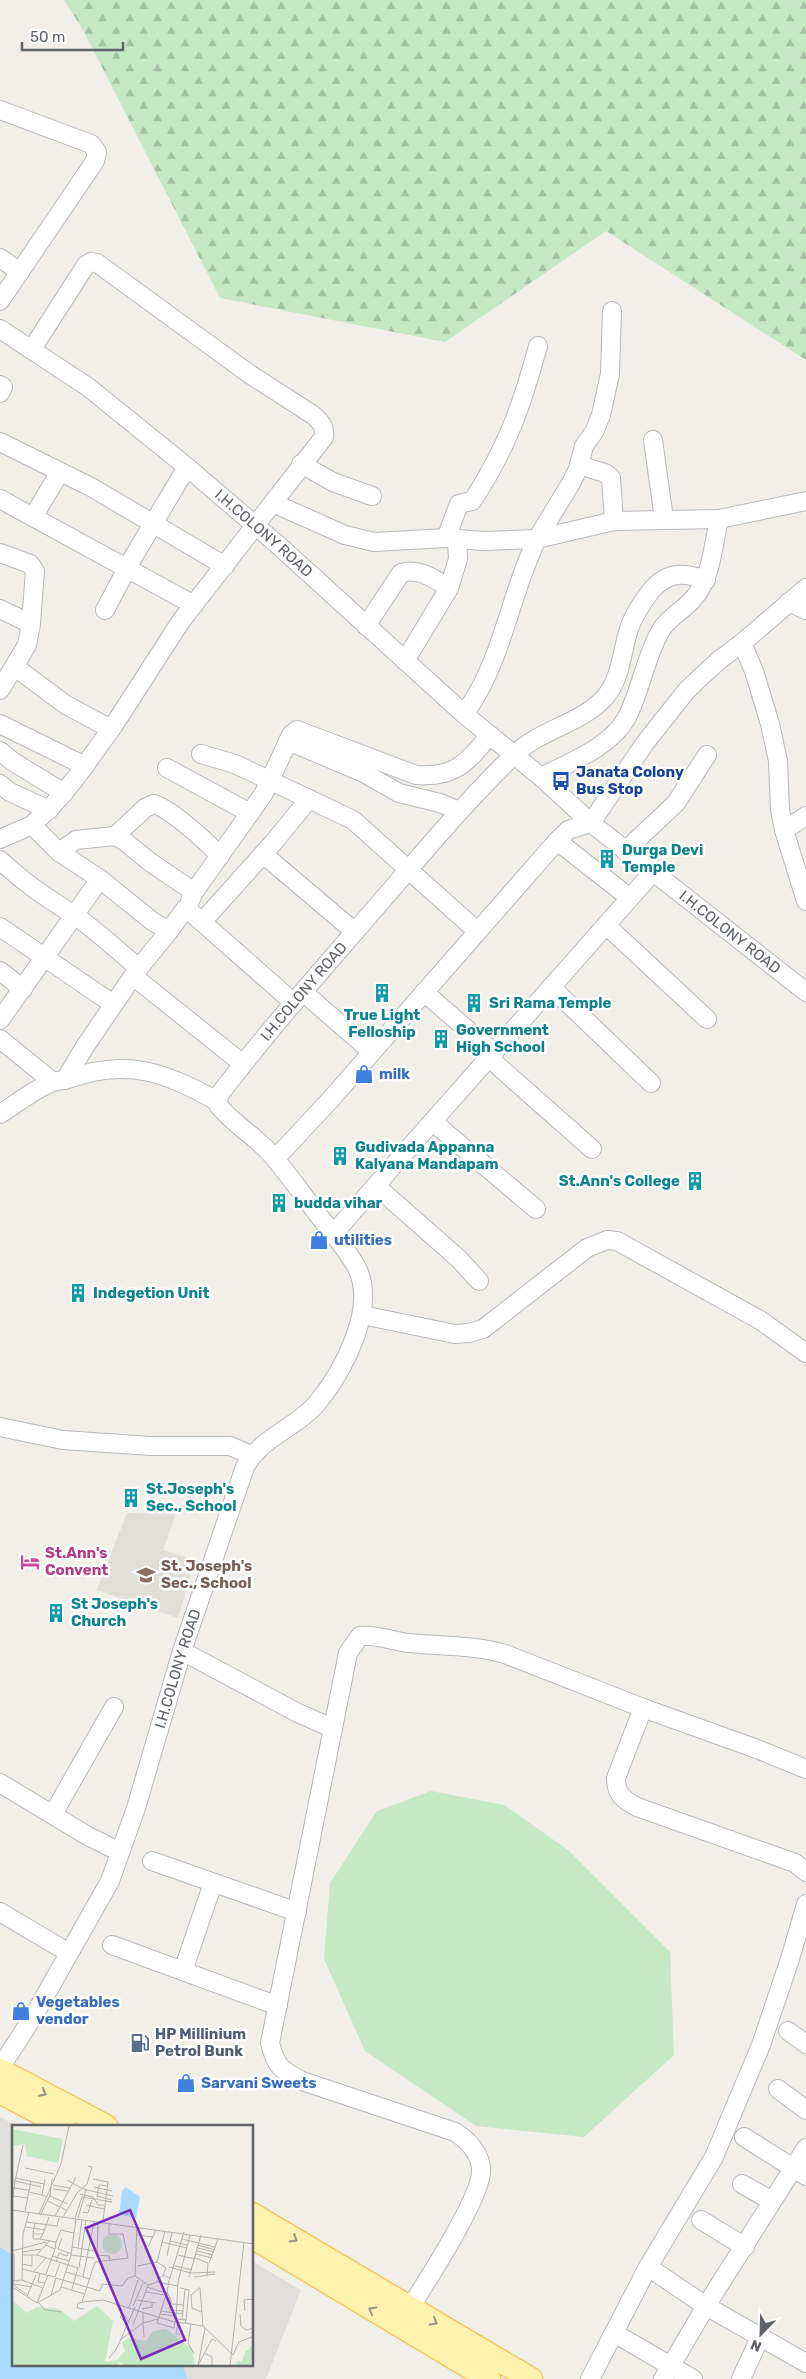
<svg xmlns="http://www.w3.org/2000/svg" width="806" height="2379" font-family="Rubik,sans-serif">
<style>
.industrial{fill:#e0deda}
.education{fill:#e1ded6}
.forest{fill:url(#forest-firs)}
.pitch{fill:#c5e8c5}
.water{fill:#aadaff}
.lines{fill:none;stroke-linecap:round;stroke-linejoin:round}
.minor-casing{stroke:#b5b8bc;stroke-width:20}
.major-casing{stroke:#f2c960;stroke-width:25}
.minor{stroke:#fff;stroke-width:18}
.major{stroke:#fff2af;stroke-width:22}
.oneway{stroke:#979581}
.labels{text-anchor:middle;stroke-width:5;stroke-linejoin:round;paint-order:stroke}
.street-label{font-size:15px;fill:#5f6368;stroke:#fff}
.transit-label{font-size:15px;font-weight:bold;fill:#164399;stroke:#fff;text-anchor:start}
.culture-label{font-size:15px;font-weight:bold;fill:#0d838f;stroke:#fff;text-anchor:start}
.shop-label{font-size:15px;font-weight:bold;fill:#366cbe;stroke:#fff;text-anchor:start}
.hotel-label{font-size:15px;font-weight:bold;fill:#b23c85;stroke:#fff;text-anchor:start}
.education-label{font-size:15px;font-weight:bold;fill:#785e54;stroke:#fff;text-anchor:start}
.service-label{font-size:15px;font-weight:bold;fill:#4e5e75;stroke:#fff;text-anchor:start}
.inset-road{fill:none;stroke:#b3b3b1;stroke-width:1}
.view{fill:#7b2cbf;fill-opacity:0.15;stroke:#7b2cbf;stroke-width:2.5}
.inset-edge{fill:none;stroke:#5f6368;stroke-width:2.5}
</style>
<defs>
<pattern id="forest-firs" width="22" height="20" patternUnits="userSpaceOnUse" patternTransform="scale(1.25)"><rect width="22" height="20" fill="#c5e8c5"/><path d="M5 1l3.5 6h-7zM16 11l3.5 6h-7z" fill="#a3c0a4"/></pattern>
</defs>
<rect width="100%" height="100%" fill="#f1efe8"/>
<path class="industrial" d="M0 2117 17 2126H14V2365H252L253 2262 301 2290 266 2379H0Z"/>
<path class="education" d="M127 1513 176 1514 163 1550 195 1560 178 1618 97 1590Z"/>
<path class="forest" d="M64 0H806V360L606 231 445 342 220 298 84 32Z"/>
<path class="pitch" d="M431 1791 504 1805 568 1850 670 1952 674 2055 584 2137 476 2126 365 2051 324 1959 330 1883 377 1811Z"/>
<path class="water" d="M0 2247 14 2256V2365H181L184 2367 187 2379H0Z"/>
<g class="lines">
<g class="minor-casing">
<g id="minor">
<path d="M0 110 91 144 97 152 95 161 0 301"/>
<path d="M0 258 20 272"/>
<path id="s1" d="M0 329 88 387 187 467 277 544 464 714 541 777 591 823 806 992"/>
<path d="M0 385 3 387 0 393"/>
<path d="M653 440 664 519"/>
<path d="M0 442 91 487 225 566"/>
<path d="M301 464 333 482 372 496"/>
<path d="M579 465 605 473 611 478 614 521"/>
<path d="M0 499 194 605"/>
<path d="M273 503 345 535 374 542 446 538 483 541 537 539 571 483 578 469 584 446 594 432 601 415 610 374 612 311"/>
<path d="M33 517 60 472"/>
<path d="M446 538 459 504 472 501 475 497C508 445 522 405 538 346"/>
<path d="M0 553 30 564 35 571 31 624 27 645 0 690"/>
<path d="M789 602 806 610"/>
<path d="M0 609 31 624"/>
<path d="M105 610 132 559 187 467"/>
<path d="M366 626 401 573C419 567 434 579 449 588L458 559 457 538"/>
<path d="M742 643 754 671 770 724 778 761 780 810 784 830 806 901"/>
<path d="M405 661 449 588"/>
<path d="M15 667 66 705 111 729"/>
<path d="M464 714C503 662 509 596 537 539L614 521 719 519 806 501"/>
<path d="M0 724 85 766"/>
<path d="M288 741 364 773 399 793 440 803 459 811"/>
<path d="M0 751 12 761 64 793"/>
<path d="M201 754 235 764 353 820 477 931"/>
<path d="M167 768 250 813 194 892"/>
<path d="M541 777C570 762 609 748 626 719 641 691 645 657 661 630 669 617 684 610 694 598 712 576 713 546 719 519"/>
<path d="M0 784 10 792 49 810"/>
<path d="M250 813 264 793 291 735 297 730 416 775C456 778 467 762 490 735"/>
<path d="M32 825 59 852 100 879 152 921 169 931 186 908 294 1003"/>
<path d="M784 830 806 816"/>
<path d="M115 836 145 808 154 804C172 810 206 841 220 856"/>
<path d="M0 839 32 825 53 805 75 779 114 725 181 621 324 437C325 426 321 422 313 415L248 373 97 263 91 262 86 265 32 349"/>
<path d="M557 841 568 830 591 823 645 743 687 690 718 661 742 643 806 588"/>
<path d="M625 851 676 803 707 755"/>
<path d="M59 852 76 840 115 836 123 840 150 862 194 892 190 901"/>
<path d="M263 854 355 932"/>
<path d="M0 860C23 882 47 898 74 915 96 930 118 951 139 968L133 976 243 1064"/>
<path d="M202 922 273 843 309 799"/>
<path d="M606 925 707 1019"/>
<path d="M0 927 113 1004"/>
<path d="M139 968 169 931"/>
<path d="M0 971 23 989"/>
<path d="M551 987 651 1083"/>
<path d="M303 992 372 1052"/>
<path d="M424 992 494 1053"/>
<path d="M0 1020 100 879"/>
<path d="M0 1039 53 1082"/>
<path d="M489 1058 592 1149"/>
<path d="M65 1080 84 1048 133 976"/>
<path d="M0 1114C16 1104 36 1088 53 1082 57 1080 63 1081 68 1079 128 1058 164 1072 217 1101"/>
<path d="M433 1122 536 1209"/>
<path d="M275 1159 331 1099 557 841 630 898"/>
<path d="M376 1186 459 1259 479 1281"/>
<path d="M333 1234 653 872"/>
<path d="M362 1315 455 1334 469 1333 483 1329 587 1248 607 1240 617 1241 760 1320 806 1353"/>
<path d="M0 1427 63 1440 151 1446H230L251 1455"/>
<path d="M182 1651 298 1713 332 1728"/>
<path d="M643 1708 616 1778C616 1795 623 1799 637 1807L795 1863 806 1872"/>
<path d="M0 1783 86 1835 120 1852"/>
<path d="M53 1814 114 1707"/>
<path d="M152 1861 297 1912"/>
<path d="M0 1912 69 1953"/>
<path d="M112 1945 278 2006"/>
<path d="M183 1971 213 1883"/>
<path d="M788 2031 806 2044"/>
<path id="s2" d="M0 2068 33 2017 110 1881 136 1808 182 1651 245 1467C262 1436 297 1428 318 1402 344 1370 378 1306 356 1266 344 1245 327 1227 313 1208 299 1190 286 1171 271 1154 255 1136 233 1124 218 1105L219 1095C267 1032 320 972 372 912 418 859 463 804 514 755 540 729 582 724 606 696 621 678 622 650 629 629 633 616 640 606 647 596 664 572 681 571 706 580"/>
<path d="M778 2089 806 2110"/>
<path d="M744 2137 806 2176"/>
<path d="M742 2184 772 2201"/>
<path d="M701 2220 745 2247"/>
<path d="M648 2267 706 2306 806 2363"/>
<path d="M404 2317C422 2289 480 2200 481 2172 482 2155 468 2140 455 2132L302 2081C281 2070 276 2067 270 2043L348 1653 360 1636C376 1634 392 1641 409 1643 441 1646 474 1645 505 1654L643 1708 757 1749 806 1769"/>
<path d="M614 2333 693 2379"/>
<path d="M590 2379 648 2267 714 2157 761 2045 790 1959 806 1904"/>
<path d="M663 2379 706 2306 806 2148"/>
<path d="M741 2379 761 2335"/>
</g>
</g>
<g class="major-casing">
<g id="major">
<path d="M0 2070 106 2126"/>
<path d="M0 2092 64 2126"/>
<path d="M252 2214 531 2379"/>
<path d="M252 2237 489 2379"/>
</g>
</g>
<use href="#minor" class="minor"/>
<use href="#major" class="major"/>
</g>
<defs><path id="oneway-chevron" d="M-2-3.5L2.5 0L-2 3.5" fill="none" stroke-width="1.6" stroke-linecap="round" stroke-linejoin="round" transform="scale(1.25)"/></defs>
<g class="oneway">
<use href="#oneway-chevron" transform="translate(43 2093) rotate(28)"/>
<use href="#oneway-chevron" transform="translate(294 2239) rotate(31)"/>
<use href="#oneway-chevron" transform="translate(372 2310) rotate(-150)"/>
<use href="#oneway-chevron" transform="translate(434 2322) rotate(31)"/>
</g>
<defs>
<g id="bus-bare" transform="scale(1.5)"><path d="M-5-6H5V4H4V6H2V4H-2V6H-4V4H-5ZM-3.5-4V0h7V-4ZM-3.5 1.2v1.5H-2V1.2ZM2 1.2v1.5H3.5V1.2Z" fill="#1a4fb4" stroke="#fff" stroke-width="2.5" paint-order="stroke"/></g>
<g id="building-bare" transform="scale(1.5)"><path d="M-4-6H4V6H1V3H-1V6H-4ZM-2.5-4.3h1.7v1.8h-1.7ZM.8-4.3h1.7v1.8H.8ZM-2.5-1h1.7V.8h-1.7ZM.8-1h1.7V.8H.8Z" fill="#0f9aa8" stroke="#fff" stroke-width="2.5" paint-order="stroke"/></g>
<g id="shop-bare" transform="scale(1.5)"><path d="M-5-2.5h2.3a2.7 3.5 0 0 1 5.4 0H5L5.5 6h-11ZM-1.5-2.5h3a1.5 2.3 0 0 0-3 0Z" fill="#3f7fe0" stroke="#fff" stroke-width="2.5" paint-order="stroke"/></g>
<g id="hotel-bare" transform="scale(1.5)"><path d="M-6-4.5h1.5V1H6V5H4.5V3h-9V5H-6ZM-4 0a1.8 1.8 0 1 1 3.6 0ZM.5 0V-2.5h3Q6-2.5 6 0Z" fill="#d1479c" stroke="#fff" stroke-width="2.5" paint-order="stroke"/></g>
<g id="school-bare" transform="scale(1.5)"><path d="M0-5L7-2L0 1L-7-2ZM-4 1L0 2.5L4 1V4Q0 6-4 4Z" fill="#8d6e63" stroke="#fff" stroke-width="2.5" paint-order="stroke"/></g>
<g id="fuel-bare" transform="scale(1.5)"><path d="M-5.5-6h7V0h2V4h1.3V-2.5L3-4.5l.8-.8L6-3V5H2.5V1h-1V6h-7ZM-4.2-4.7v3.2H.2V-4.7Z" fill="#5c6f8a" stroke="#fff" stroke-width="2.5" paint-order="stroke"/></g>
</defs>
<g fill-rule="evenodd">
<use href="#bus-bare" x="561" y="781"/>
<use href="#building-bare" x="607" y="859"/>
<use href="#building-bare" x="382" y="993"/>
<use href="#building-bare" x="474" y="1003"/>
<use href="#building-bare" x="441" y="1039"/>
<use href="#shop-bare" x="364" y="1074"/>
<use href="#building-bare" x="340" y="1156"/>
<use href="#building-bare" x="695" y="1181"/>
<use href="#building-bare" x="279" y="1203"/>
<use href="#shop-bare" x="319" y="1240"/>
<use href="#building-bare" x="78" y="1293"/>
<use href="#building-bare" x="131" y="1498"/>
<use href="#hotel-bare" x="30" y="1562"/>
<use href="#school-bare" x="146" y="1575"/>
<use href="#building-bare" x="56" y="1613"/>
<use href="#shop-bare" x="21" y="2011"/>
<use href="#fuel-bare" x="140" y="2043"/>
<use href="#shop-bare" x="186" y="2083"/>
</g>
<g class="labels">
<g class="street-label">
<text dy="5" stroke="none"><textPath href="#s1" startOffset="334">I.H.COLONY ROAD</textPath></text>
<text dy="5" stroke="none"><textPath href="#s1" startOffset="948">I.H.COLONY ROAD</textPath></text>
<text dy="5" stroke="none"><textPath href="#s2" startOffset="1256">I.H.COLONY ROAD</textPath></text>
<text dy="5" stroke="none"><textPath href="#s2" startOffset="440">I.H.COLONY ROAD</textPath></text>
</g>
<g class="transit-label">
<text x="576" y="777">Janata Colony<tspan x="576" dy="17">Bus Stop</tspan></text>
</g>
<g class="culture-label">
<text x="622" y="855">Durga Devi<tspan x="622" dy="17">Temple</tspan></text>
<text x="489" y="1008">Sri Rama Temple</text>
<text x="382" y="1020" text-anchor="middle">True Light<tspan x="382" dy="17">Felloship</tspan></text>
<text x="456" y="1035">Government<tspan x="456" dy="17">High School</tspan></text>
<text x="355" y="1152">Gudivada Appanna<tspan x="355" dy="17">Kalyana Mandapam</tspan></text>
<text x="680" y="1186" text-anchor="end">St.Ann's College</text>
<text x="294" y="1208">budda vihar</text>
<text x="93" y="1298">Indegetion Unit</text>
<text x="146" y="1494">St.Joseph's<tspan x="146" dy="17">Sec., School</tspan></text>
<text x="71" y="1609">St Joseph's<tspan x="71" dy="17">Church</tspan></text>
</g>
<g class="shop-label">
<text x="379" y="1079">milk</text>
<text x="334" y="1245">utilities</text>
<text x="36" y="2007">Vegetables<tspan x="36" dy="17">vendor</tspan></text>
<text x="201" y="2088">Sarvani Sweets</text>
</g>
<g class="hotel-label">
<text x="45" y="1558">St.Ann's<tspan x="45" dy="17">Convent</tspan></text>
</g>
<g class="education-label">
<text x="161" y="1571">St. Joseph's<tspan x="161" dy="17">Sec., School</tspan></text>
</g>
<g class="service-label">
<text x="155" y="2039">HP Millinium<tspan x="155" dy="17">Petrol Bunk</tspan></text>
</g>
</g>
<g transform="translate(12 2125)">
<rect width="241" height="241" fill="#f1efe8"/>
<path d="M0 4 51 14 46 38 15 31 13 19 0 21Z" fill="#c5e8c5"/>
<path d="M0 175 15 188 25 182 47 184 62 196 85 181 101 196 93 237 105 235 113 226 110 218 116 213 134 216 141 206 154 204 180 224 183 241H115L107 237 105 241H0ZM241 220V241H224L225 237 230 236 233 227Z" fill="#c5e8c5"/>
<path d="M90 119a10 10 0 1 1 20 0a10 10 0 1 1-20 0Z" fill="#c5e8c5"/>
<path d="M114 62 128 72 124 93 107 89 110 66Z" fill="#aadaff"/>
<path class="inset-road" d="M13 43 42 49M3 53 32 59M0 54 3 56 0 80M40 54 38 71 56 79M81 54 96 57 91 96M55 55 71 64 101 71M3 56 11 20M3 56 29 62M41 60 58 63M95 61 87 60 85 71 100 75M82 62 100 66M1 63 17 65M41 64 56 66M17 67 34 71M68 69 81 72 86 80H92M30 70 33 54M1 71 16 73M70 72 100 77M36 76 48 82 43 91M74 80 92 84M0 85 242 119M54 85 48 82 64 52M13 86 19 56M71 87 76 88 80 75M27 89 49 39 57 1M29 89 38 70M51 92 65 68 75 59 80 42 76 41M63 93 70 72M66 93 74 65M14 97 45 101 47 93M86 97 85 130 97 131 98 136M23 98 21 109H31L37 92M97 98V109H111L116 133 83 137 70 177 91 175 159 196 191 201M13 102 34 105M21 109V114H28L31 109M124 110 141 112M50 113 46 124 60 129M28 114 44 117 43 124 33 120M170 114 203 122M158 116 175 120M44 117 49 105 62 108M150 117 175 123M186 120 203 125M60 122 83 126M136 122 144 105M66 123 70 95M186 123 202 127M0 126 34 117M185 126 201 130M11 127 29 124M2 129V161L16 170M184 129 200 133M10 130H25L38 115M25 130 66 143 60 164M59 130 82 133M166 130 183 134M40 131 58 136M155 131 160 107M183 133 196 138 195 151M44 137 47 128 55 131 56 128M145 137 153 106M197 138 206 114M10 139 20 141V130M125 141 145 137 154 143 151 150M163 141 180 145M157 142 179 148M67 143 74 95M10 144 43 152 48 138M22 146 34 133M54 147 78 154M28 148 26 157 33 158M179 148 203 147M34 149 43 124M71 152 82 97M177 152 189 110M182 152 203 149M10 155 31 163M0 156 10 155 11 109 17 87M145 157 166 161M2 159 20 162M136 160 143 158 151 150 158 153M0 162 25 178 48 165 59 130 64 94M49 162 73 169M135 162 154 168M168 163 173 164 170 194M173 164 177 165 174 195M134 167 152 170M155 167 145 198 162 203 163 197M39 170 44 153 88 166 90 159 110 161 116 153 123 151M15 171 24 150M158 172V185L172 186M125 175 144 178M159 176 155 167 157 156 172 107M159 176 160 179 172 180M71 177 66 178 65 183 72 184M25 178 36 150M27 178 33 185 50 187M104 179 117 197M121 181 131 158M117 182 126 155M130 184 140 182V177M148 186 171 189M233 186 232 175 242 174M189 187 180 183 179 170 187 163H188L191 201 221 230 227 217 242 211M111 188 108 192 116 200M148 189 164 191M228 189 229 201 234 205 242 203M166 197 164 209H171M173 198 174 195 164 194 166 157 178 110M179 199 176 218 182 229M121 200 136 160 123 151 125 101M132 212 131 198 146 194M108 215 131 198V187M192 228 200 232V240M97 233 104 225 123 182M186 240 200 214 204 216M186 241 193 203M218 241 232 117"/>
<path class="view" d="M118 85 173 215 129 234 74 103Z"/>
<rect width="241" height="241" class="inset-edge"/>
</g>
<g transform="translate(761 2334) rotate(203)" stroke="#ffffff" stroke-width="4" paint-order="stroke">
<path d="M0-4L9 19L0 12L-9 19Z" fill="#5f6368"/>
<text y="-8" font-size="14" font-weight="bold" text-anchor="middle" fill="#5f6368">N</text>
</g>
<path d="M22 42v8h101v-8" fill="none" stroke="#5f6368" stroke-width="2.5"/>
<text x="30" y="42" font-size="15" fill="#5f6368" stroke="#ffffff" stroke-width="4" paint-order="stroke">50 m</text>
</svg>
